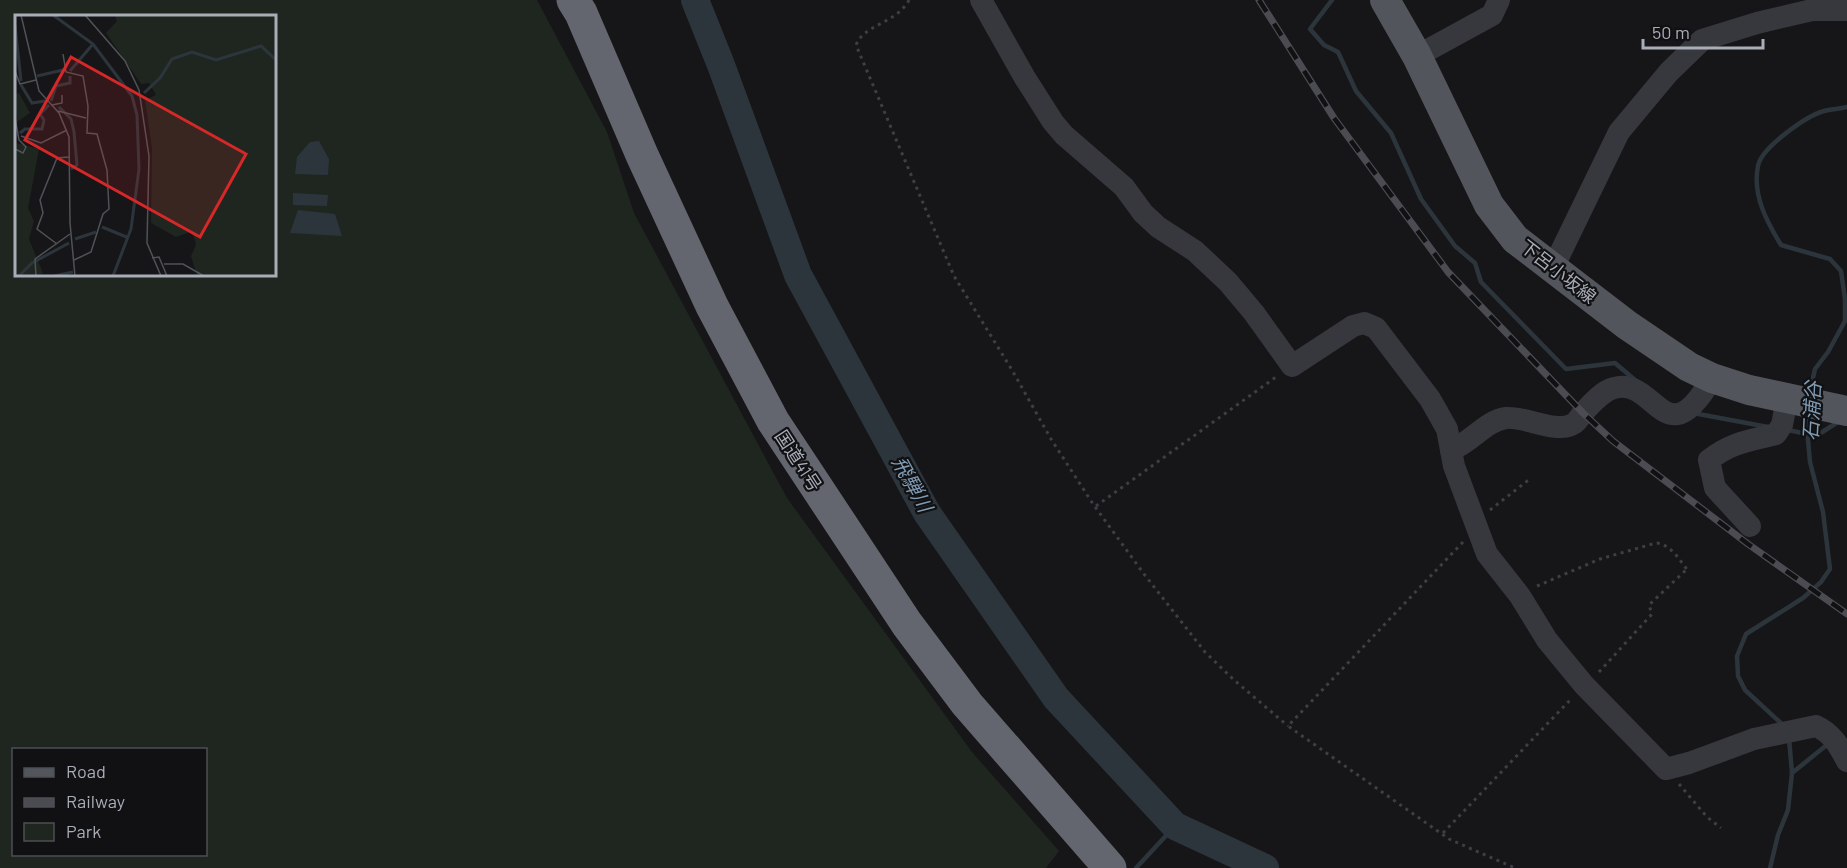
<svg xmlns="http://www.w3.org/2000/svg" width="1847" height="868" font-family="Barlow,'Noto Sans JP',sans-serif">
<style>
.green{fill:#1e261f;fill-rule:evenodd}
.water{fill:#2c353c}
.lines{fill:none;stroke-linecap:round;stroke-linejoin:round}
.stream{stroke:#2c353c;stroke-width:4.5}
.river{stroke:#2c353c;stroke-width:28}
.path{stroke:#3d3f44;stroke-width:3;stroke-dasharray:3 4.5;stroke-linecap:butt}
.minor{stroke:#37383d;stroke-width:22}
.major{stroke:#53555c;stroke-width:30}
.highway{stroke:#63666e;stroke-width:33}
.rail-casing{stroke:#4a4c52;stroke-width:7}
.rail{stroke:#111113;stroke-width:4.5;stroke-dasharray:14;stroke-linecap:butt}
.labels{text-anchor:middle;stroke-width:4.5;stroke-linejoin:round;paint-order:stroke}
.street-label{font-size:18px;fill:#a8adb8;stroke:#111113}
.water-label{font-size:20px;font-style:italic;fill:#7f9bb3;stroke:#111113}
.inset-river{fill:none;stroke:#2c353c;stroke-width:3}
.inset-road{fill:none;stroke:#505258;stroke-width:1.5}
.view{fill:#d62828;fill-opacity:0.15;stroke:#d62828;stroke-width:3}
.inset-edge{fill:none;stroke:#a8adb8;stroke-width:3}
</style>
<rect width="100%" height="100%" fill="#161618"/>
<path class="green" d="M0 0H537L607 132 634 213 787 498 972 752 1059 851 1046 868H0ZM16 16H274V274H16ZM14 750H206V854H14Z"/>
<g class="water">
<path d="M319 141 329 159 328 175 295 174 297 157 310 142Z"/>
<path d="M293 193 328 195 327 206 293 205Z"/>
<path d="M298 210 335 214 342 236 290 233Z"/>
</g>
<g class="lines">
<g class="stream">
<path d="M1332 0 1310 29 1324 45 1338 52 1356 91 1391 133 1421 199 1455 246 1475 263 1481 282 1566 369 1615 363 1635 380"/>
<path d="M1810 391 1815 369 1828 352 1845 321V299L1841 271 1830 259 1781 245C1767 222 1752 195 1758 166 1761 148 1806 116 1824 111 1831 109 1839 109 1847 107"/>
<path d="M1693 413 1768 427"/>
<path d="M1788 430 1816 436 1838 422"/>
<path d="M1783 725 1745 690 1738 676 1737 656 1746 634 1803 598 1821 582 1830 569 1823 512 1810 462 1807 429 1808 412"/>
<path d="M1792 773 1828 744"/>
<path d="M1136 868 1175 826"/>
<path d="M1770 868 1778 835 1788 810 1792 773 1789 738"/>
</g>
<path class="river" d="M695 0 721 65 798 275 927 513 1056 698 1175 826 1265 868"/>
<g class="path">
<path d="M909 0C896 24 864 24 856 45L954 276 1012 370 1051 439 1093 504 1144 574 1205 652 1234 680 1288 726"/>
<path d="M1096 506 1276 377"/>
<path d="M1490 510 1531 478"/>
<path d="M1463 542 1288 726 1449 839 1515 868"/>
<path d="M1537 586 1600 559 1656 543C1671 544 1680 561 1689 572"/>
<path d="M1599 672 1652 614 1649 605 1687 569"/>
<path d="M1679 784 1707 817 1721 828"/>
<path d="M1443 833 1572 698"/>
</g>
<g class="minor">
<path d="M981 0 1025 78 1053 122 1064 135 1124 187 1143 213 1158 227 1195 251 1228 282 1254 313 1292 366 1353 326 1364 323 1376 328 1430 399 1447 429 1454 466 1487 554 1520 596 1547 640 1584 685 1666 769 1689 763 1754 739 1816 726C1832 733 1839 746 1847 761"/>
<path d="M1417 56 1492 15 1499 0"/>
<path d="M1553 268 1619 132 1669 72 1702 40 1757 23 1812 10H1847"/>
<path d="M1451 450C1471 443 1485 421 1506 418 1525 416 1556 434 1573 424 1577 422 1580 417 1582 414 1590 405 1602 391 1614 388 1656 376 1665 460 1712 378"/>
<path d="M1750 526 1715 488 1709 460C1732 442 1749 441 1776 434L1782 425 1787 399"/>
</g>
<path class="major" d="M1385 0 1417 56 1489 205 1515 239 1627 325 1689 367 1712 378 1749 390 1847 411"/>
<path class="highway" d="M573 0 581 13 642 155 712 306 773 421 907 624 967 704 1110 868"/>
<g class="rail-casing">
<path id="rail" d="M1259 0 1334 118 1448 272 1583 413 1613 441 1748 544 1847 614"/>
</g>
<use href="#rail" class="rail"/>
</g>
<g class="labels">
<g class="street-label">
<text transform="translate(1558 272) rotate(38)" y="6">下呂小坂線</text>
<text transform="translate(798 461) rotate(57)" y="6">国道41号</text>
</g>
<g class="water-label">
<text transform="translate(1812 411) rotate(-87)" y="7">石浦谷</text>
<text transform="translate(912 484) rotate(61)" y="7">飛騨川</text>
</g>
</g>
<g transform="translate(15 15)">
<rect width="261" height="261" fill="#161618"/>
<path d="M100 0H261V261H182L176 241 181 230 179 222 175 217 161 222 136 208 137 133 130 85 141 80 134 68 126 69 91 18 102 6ZM4 78 15 98 2 107 0 79ZM0 121 1 128 24 134 13 193 19 206 14 224 28 258 24 261H0Z" fill="#1e261f"/>
<path class="inset-river" d="M38 0 78 29 117 81 122 100 124 154 116 214 98 261M0 10 6 66M55 56 78 29M22 61 48 55M6 70 17 88 30 86M129 78 145 63 157 44 177 37 201 45 246 31 261 45M36 86 41 71 55 68V61M44 92 56 104 59 117 62 150 56 154M5 118 10 114H27L29 105 25 99 34 90M87 212 114 223M60 224 81 217M4 261 17 248 54 228M39 261 58 257"/>
<path class="inset-road" d="M6 0 24 76 44 98 54 122 55 208 60 261M70 0 110 46 124 75 134 141 132 228 146 261M48 39 51 57 68 61 73 91 72 118 82 119 92 155 94 194 88 199 76 237 59 245M0 56 5 69 21 65M37 90 47 88V80M43 96 71 103M0 103 4 125 11 132 8 138 0 134M6 121 26 128 52 115M42 229 22 214 28 198 25 185 42 143 54 142M137 243 144 242 152 261M149 249H168L189 261M21 261 20 244 55 219"/>
<path class="view" d="M56 42 231 139 185 222 10 125Z"/>
<rect width="261" height="261" class="inset-edge"/>
</g>
<rect x="12" y="748" width="195" height="108" fill="#111113" stroke="#4d4f55" stroke-width="1.5"/>
<rect x="24" y="768" width="30" height="9" fill="#53555c" stroke="#4d4f55" stroke-width="1.5"/>
<text x="66" y="778" font-size="18" fill="#a8adb8">Road</text>
<rect x="24" y="798" width="30" height="9" fill="#4a4c52" stroke="#4d4f55" stroke-width="1.5"/>
<text x="66" y="808" font-size="18" fill="#a8adb8">Railway</text>
<rect x="24" y="823" width="30" height="18" fill="#1e261f" stroke="#4d4f55" stroke-width="1.5"/>
<text x="66" y="838" font-size="18" fill="#a8adb8">Park</text>
<path d="M1643 39v9h120v-9" fill="none" stroke="#a8adb8" stroke-width="3"/>
<text x="1652" y="39" font-size="18" fill="#a8adb8" stroke="#111113" stroke-width="4.5" paint-order="stroke">50 m</text>
</svg>
